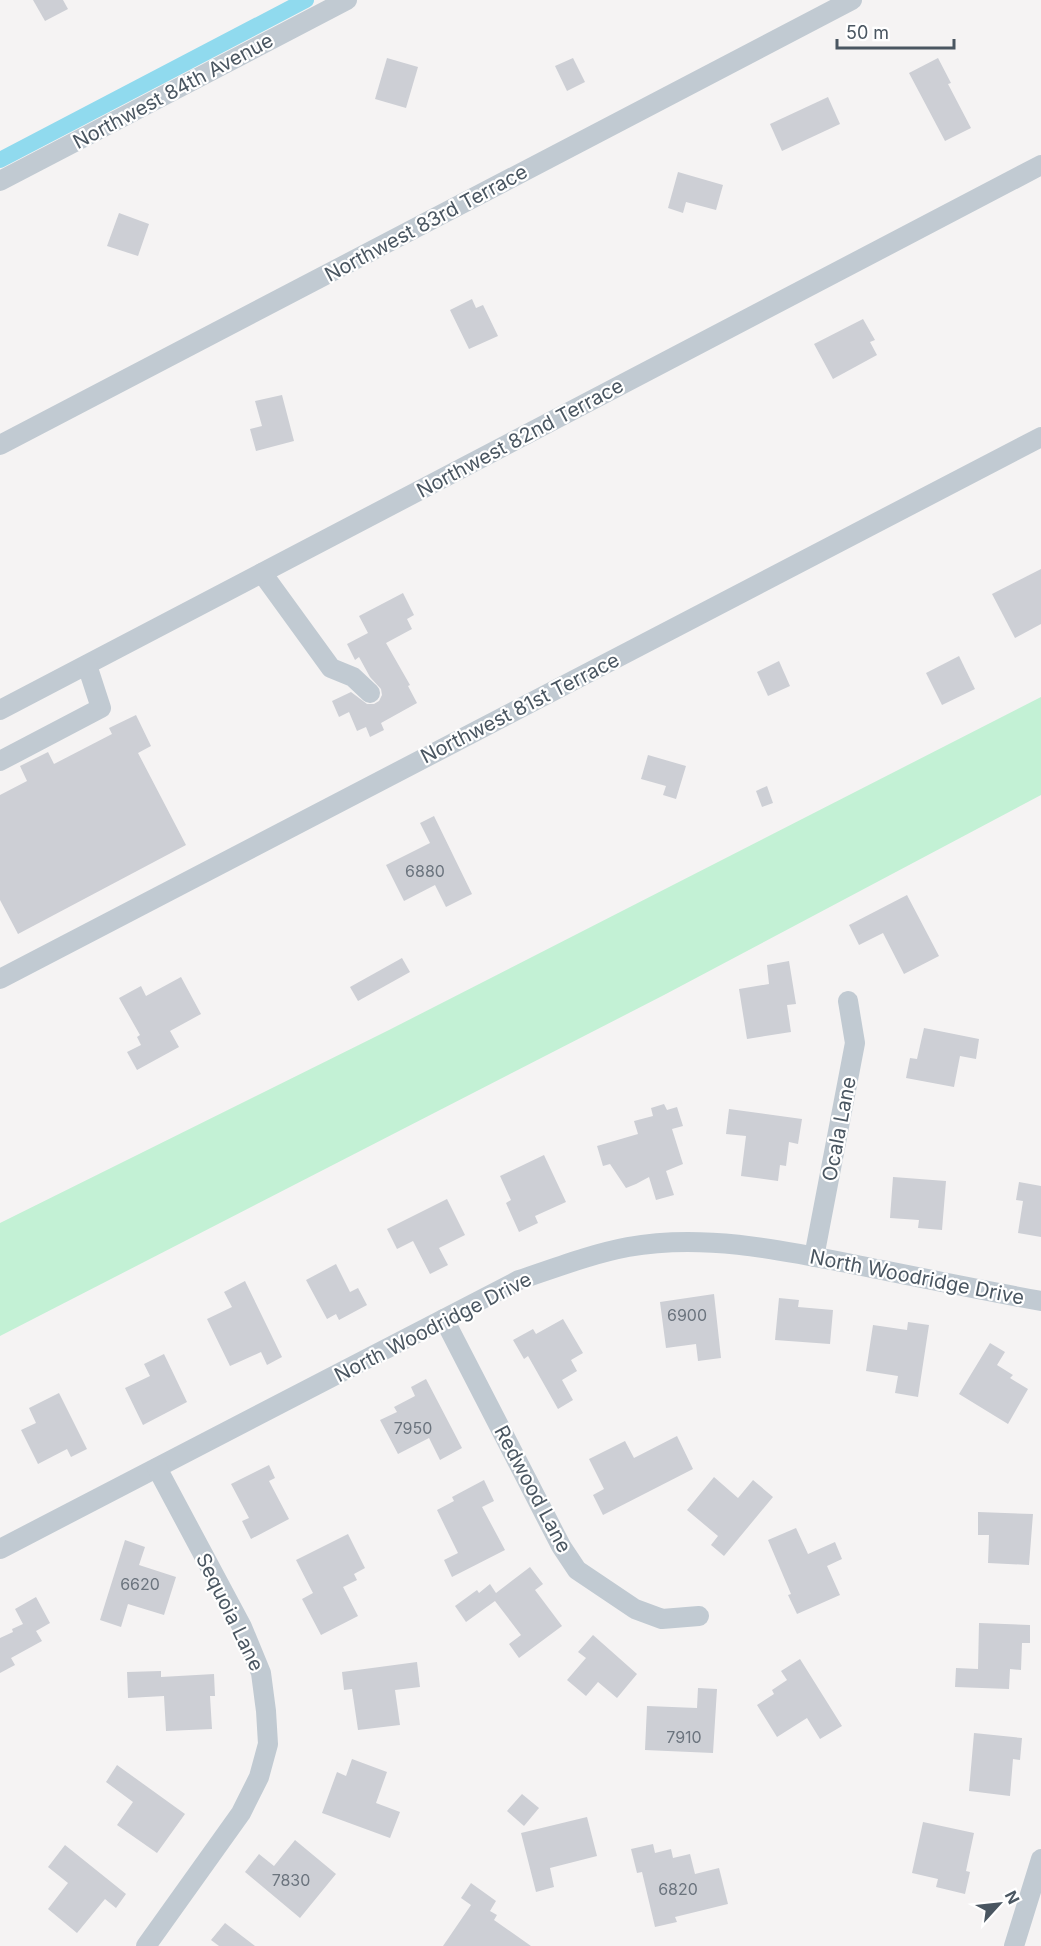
<svg xmlns="http://www.w3.org/2000/svg" width="1041" height="1946" font-family="Inter,sans-serif">
<style>
.green{fill:#c3f1d5}
.lines{fill:none;stroke-linecap:round;stroke-linejoin:round}
.canal{stroke:#90daee;stroke-width:16}
.building{fill:#cdcfd5}
.minor{stroke:#c1cad2;stroke-width:20}
.labels{text-anchor:middle;stroke-width:4.5;stroke-linejoin:round;paint-order:stroke}
.number-label{font-size:16px;fill:#6b747e}
.street-label{font-size:20px;fill:#4a5661;stroke:#fff}
</style>
<rect width="100%" height="100%" fill="#f5f3f3"/>
<path class="green" d="M1041 697V795L664 995 0 1336V1223L389 1030Z"/>
<g class="lines">
<path class="canal" d="M0 160 306 0"/>
</g>
<g class="building">
<path d="M33 0H63L68 9 45 21Z"/>
<path d="M387 58 418 67 406 108 375 99Z"/>
<path d="M573 58 585 82 567 91 555 66Z"/>
<path d="M938 58 951 83 948 84 971 128 945 141 909 73Z"/>
<path d="M828 97 840 124 782 151 770 124Z"/>
<path d="M678 172 723 185 716 210 686 202 683 213 668 208Z"/>
<path d="M119 213 149 224 138 256 107 246Z"/>
<path d="M472 299 476 308 483 305 498 336 469 349 450 310Z"/>
<path d="M863 319 875 340 870 342 877 355 833 379 814 344Z"/>
<path d="M282 395 294 441 256 451 250 429 262 426 255 401Z"/>
<path d="M1041 569V624L1015 638 992 594Z"/>
<path d="M403 593 414 615 407 619 412 629 386 643 410 685 408 686 417 703 381 723 384 730 370 737 366 727 357 731 349 712 339 717 332 701 351 692 367 704H374L379 701 382 695 381 689 370 677 359 657 355 660 347 644 368 633 359 616Z"/>
<path d="M959 656 975 689 942 705 926 673Z"/>
<path d="M779 661 790 686 768 696 757 672Z"/>
<path d="M136 715 151 746 138 753 186 845 18 934 0 900V795L27 781 20 766 48 752 54 764 112 734 109 728Z"/>
<path d="M648 755 686 766 676 799 663 795 666 786 641 779Z"/>
<path d="M767 786 773 803 762 807 756 791Z"/>
<path d="M434 816 472 894 446 907 435 885 404 901 386 865 430 843 420 823Z"/>
<path d="M907 895 939 956 904 974 883 933 859 945 849 925Z"/>
<path d="M402 958 410 972 358 1001 350 987Z"/>
<path d="M789 961 796 1004 787 1005 791 1032 747 1039 739 989 769 984 767 965Z"/>
<path d="M181 977 201 1014 170 1031 179 1047 137 1070 127 1052 141 1045 137 1037 140 1035 119 998 141 986 146 996Z"/>
<path d="M924 1028 979 1039 976 1059 960 1056 954 1087 906 1078 910 1058 917 1059Z"/>
<path d="M664 1104 667 1110 677 1107 683 1126 672 1129 683 1164 666 1171 674 1195 656 1200 649 1177 636 1184 626 1188 610 1164 603 1166 597 1146 638 1134 634 1121 653 1116 651 1108Z"/>
<path d="M729 1109 802 1119 798 1144 789 1142 786 1166 780 1165 778 1181 741 1176 746 1136 726 1134Z"/>
<path d="M544 1155 566 1202 535 1216 538 1223 519 1232 506 1203 511 1200 500 1176Z"/>
<path d="M893 1177 946 1181 942 1230 918 1228 919 1220 890 1218Z"/>
<path d="M1019 1182 1041 1186V1237L1018 1233 1023 1201 1016 1200Z"/>
<path d="M447 1199 465 1235 439 1248 448 1265 430 1274 413 1241 397 1249 387 1229Z"/>
<path d="M336 1264 350 1292 358 1288 367 1305 339 1320 336 1314 327 1319 306 1280Z"/>
<path d="M245 1281 282 1357 267 1365 261 1352 230 1366 207 1319 232 1307 224 1292Z"/>
<path d="M714 1294 721 1358 698 1361 696 1344 666 1348 660 1302Z"/>
<path d="M779 1298 799 1300 798 1307 833 1310 830 1344 775 1340Z"/>
<path d="M563 1319 583 1353 571 1360 577 1371 562 1380 573 1400 558 1409 528 1356 524 1359 513 1340 533 1329 536 1334Z"/>
<path d="M908 1322 929 1325 918 1397 895 1393 898 1376 866 1371 873 1325 907 1330Z"/>
<path d="M990 1343 1005 1352 997 1365 1013 1375 1010 1378 1028 1389 1008 1424 959 1394Z"/>
<path d="M164 1354 187 1402 143 1425 125 1388 150 1376 144 1364Z"/>
<path d="M426 1379 462 1448 440 1460 429 1438 398 1454 380 1420 397 1412 394 1407 415 1396 411 1387Z"/>
<path d="M59 1393 87 1449 71 1457 67 1449 38 1464 21 1430 36 1423 29 1408Z"/>
<path d="M677 1436 693 1469 603 1515 593 1495 604 1489 589 1459 625 1441 634 1458Z"/>
<path d="M269 1465 275 1478 269 1481 289 1519 251 1539 242 1521 249 1518 231 1484Z"/>
<path d="M714 1477 738 1498 753 1480 773 1497 724 1556 711 1545 718 1536 687 1510Z"/>
<path d="M484 1480 494 1501 482 1507 505 1550 452 1577 444 1560 458 1553 437 1510 454 1501 452 1497Z"/>
<path d="M978 1512 1033 1514 1029 1565 988 1563 989 1535H978Z"/>
<path d="M796 1528 808 1554 835 1542 842 1559 827 1566 840 1595 797 1614 788 1595 791 1594 768 1540Z"/>
<path d="M348 1534 365 1568 354 1574 357 1580 343 1587 358 1616 321 1635 302 1599 313 1593 296 1560Z"/>
<path d="M125 1540 145 1547 139 1565 176 1577 164 1615 128 1604 121 1627 100 1620Z"/>
<path d="M530 1567 543 1584 535 1590 562 1626 519 1658 509 1644 521 1635 495 1601 466 1622 455 1606 477 1590 479 1593 490 1584 496 1593Z"/>
<path d="M36 1597 50 1623 36 1631 42 1641 11 1658 15 1665 0 1673V1638L13 1632 12 1629 23 1624 15 1609Z"/>
<path d="M979 1623 1030 1625V1643H1022L1021 1670 1010 1669 1009 1689 955 1687 956 1668 978 1669Z"/>
<path d="M593 1635 637 1674 617 1698 598 1682 586 1696 567 1680 586 1658 578 1652Z"/>
<path d="M800 1659 842 1726 820 1739 807 1718 777 1737 757 1705 774 1694 772 1690 787 1680 781 1671Z"/>
<path d="M417 1662 420 1687 395 1690 400 1725 358 1730 352 1689 344 1690 342 1672Z"/>
<path d="M161 1671V1677L214 1674 215 1696H210L212 1729 166 1731 164 1696 128 1698 127 1672Z"/>
<path d="M698 1688 717 1689 713 1753 645 1750 647 1706 697 1708Z"/>
<path d="M974 1733 1022 1738 1020 1760 1013 1759 1010 1796 969 1791Z"/>
<path d="M352 1759 387 1772 376 1803 400 1812 390 1838 322 1813 337 1772 346 1776Z"/>
<path d="M117 1765 185 1814 157 1853 117 1825 133 1802 106 1782Z"/>
<path d="M522 1794 539 1808 524 1826 507 1811Z"/>
<path d="M587 1817 597 1856 550 1868 554 1887 536 1892 521 1833Z"/>
<path d="M923 1822 974 1833 966 1871 970 1872 965 1894 936 1887 938 1879 912 1873Z"/>
<path d="M295 1840 336 1874 300 1918 245 1872 259 1854 274 1866Z"/>
<path d="M653 1844 655 1853 671 1849 673 1858 690 1854 695 1874 719 1868 728 1904 675 1917 677 1922 655 1927 642 1872 637 1873 631 1849Z"/>
<path d="M65 1845 126 1894 116 1908 105 1899 77 1933 48 1909 68 1883 48 1867Z"/>
<path d="M471 1883 496 1901 490 1911 497 1915 494 1920 531 1946H443L471 1905 461 1898Z"/>
<path d="M225 1923 255 1946H219L211 1940Z"/>
</g>
<g class="lines">
<g class="minor">
<path d="M0 181 347 0"/>
<path d="M0 445 852 0"/>
<path d="M262 573 331 668 353 677 370 693"/>
<path d="M0 710 1041 165"/>
<path d="M0 761 101 708 87 665"/>
<path d="M0 979 1041 437"/>
<path d="M814 1257 855 1043 848 1001"/>
<path d="M444 1319 561 1546 577 1570 635 1609 662 1619 699 1616"/>
<path d="M0 1549 519 1280C555 1268 591 1254 628 1247 706 1233 786 1251 862 1266 922 1278 981 1290 1041 1301"/>
<path d="M146 1946 241 1813 259 1777 268 1744 266 1711 261 1673 242 1627 157 1468"/>
<path d="M1014 1946 1041 1859"/>
</g>
</g>
<g class="labels">
<g class="number-label">
<text x="425" y="877">6880</text>
<text x="687" y="1321">6900</text>
<text x="413" y="1434">7950</text>
<text x="140" y="1590">6620</text>
<text x="684" y="1743">7910</text>
<text x="291" y="1886">7830</text>
<text x="678" y="1895">6820</text>
</g>
<g class="street-label">
<text transform="translate(173 91) rotate(-28)" y="7">Northwest 84th Avenue</text>
<text transform="translate(426 223) rotate(-28)" y="7">Northwest 83rd Terrace</text>
<text transform="translate(520 438) rotate(-28)" y="7">Northwest 82nd Terrace</text>
<text transform="translate(520 708) rotate(-27)" y="7">Northwest 81st Terrace</text>
<text transform="translate(839 1129) rotate(-79)" y="7">Ocala Lane</text>
<text transform="translate(917 1277) rotate(11)" y="7">North Woodridge Drive</text>
<text transform="translate(433 1327) rotate(-27)" y="7">North Woodridge Drive</text>
<text transform="translate(533 1489) rotate(62)" y="7">Redwood Lane</text>
<text transform="translate(230 1612) rotate(64)" y="7">Sequoia Lane</text>
</g>
</g>
<g transform="translate(999 1904) rotate(63)" stroke="#ffffff" stroke-width="4.5" paint-order="stroke">
<path d="M0-4.5L10 22L0 15L-10 22Z" fill="#4a5661"/>
<text y="-9" font-size="16" font-weight="bold" text-anchor="middle" fill="#4a5661">N</text>
</g>
<path d="M837 39v9h117v-9" fill="none" stroke="#4a5661" stroke-width="3"/>
<text x="846" y="39" font-size="18" fill="#4a5661" stroke="#ffffff" stroke-width="4.5" paint-order="stroke">50 m</text>
</svg>
